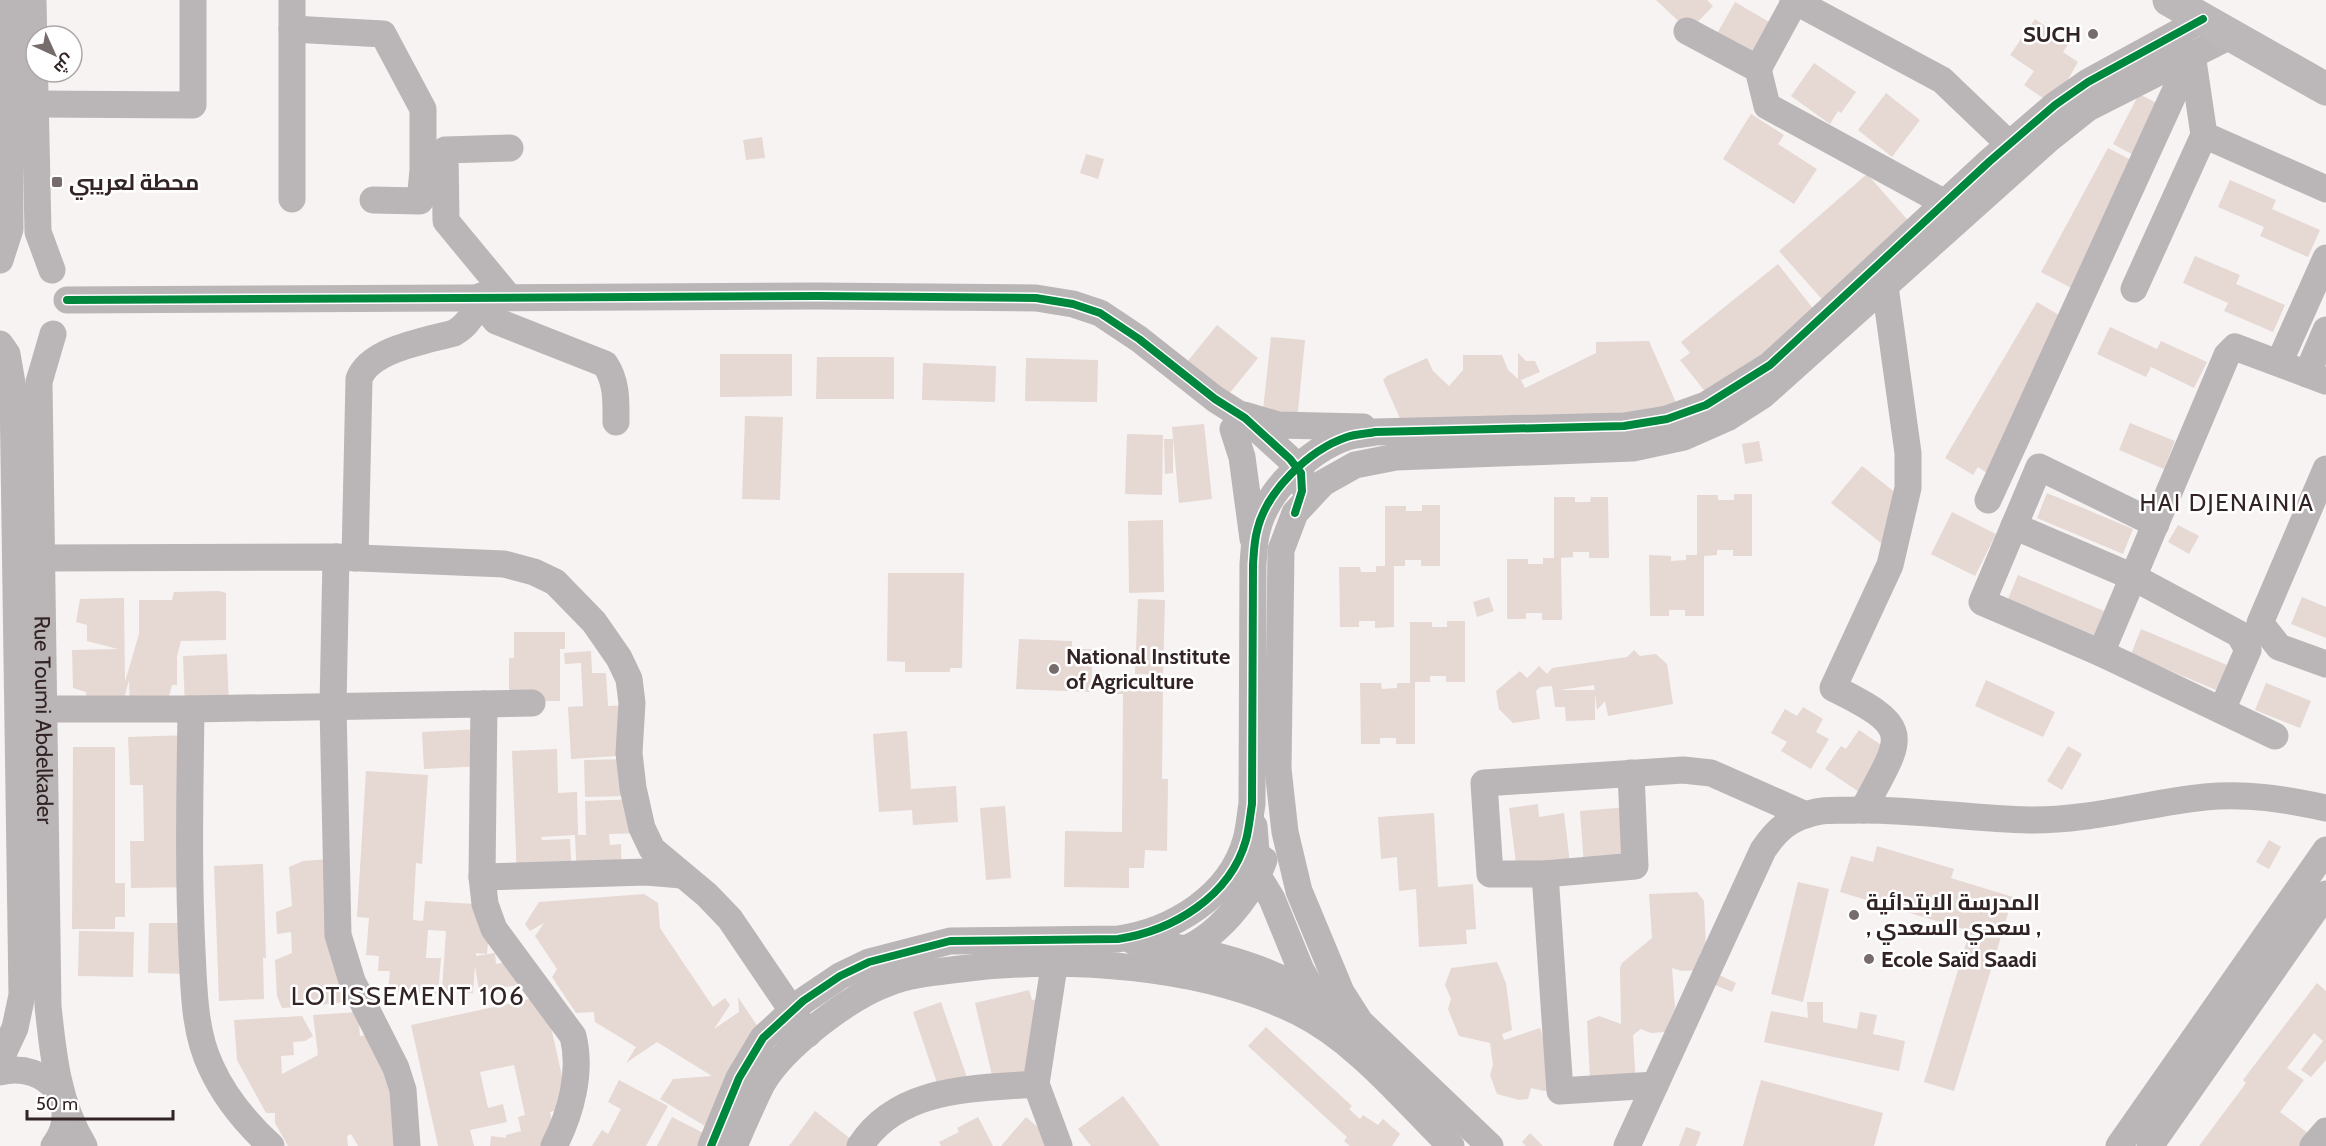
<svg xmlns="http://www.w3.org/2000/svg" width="2326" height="1146" font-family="Cabin,Cairo,sans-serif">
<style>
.building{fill:#e6d8d3}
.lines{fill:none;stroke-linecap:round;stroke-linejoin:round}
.minor{stroke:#bab5b7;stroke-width:27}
.major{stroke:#bcb7b9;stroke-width:33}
.cycleway-casing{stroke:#fff;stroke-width:11}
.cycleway{stroke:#00873e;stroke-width:8}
.poi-dot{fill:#776c6c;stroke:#fff;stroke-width:2}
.labels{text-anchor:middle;stroke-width:5;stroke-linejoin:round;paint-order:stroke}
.poi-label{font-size:22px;font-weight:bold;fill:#322324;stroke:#fff;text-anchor:start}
.street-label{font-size:22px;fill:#322324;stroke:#fff}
.neighbourhood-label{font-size:24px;letter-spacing:1.5px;fill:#322324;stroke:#fff}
.quarter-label{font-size:26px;letter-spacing:1.5px;fill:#322324;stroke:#fff}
</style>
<rect width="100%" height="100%" fill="#f7f3f3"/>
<g class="building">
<path d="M1656 0H1707L1713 6 1689 31Z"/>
<path d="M1735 2 1776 26 1756 61 1715 37Z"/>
<path d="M2035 19 2069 43 2063 52 2078 62 2053 105 2024 85 2034 71 2010 55Z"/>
<path d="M1814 63 1856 92 1841 113 1838 111 1830 124 1791 96Z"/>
<path d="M1886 93 1920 120 1892 157 1858 130Z"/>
<path d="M2139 94 2168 109 2141 159 2113 144Z"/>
<path d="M1751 114 1784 135 1778 144 1817 169 1794 204 1723 159Z"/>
<path d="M762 137 765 158 746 160 743 140Z"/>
<path d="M2108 148 2133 161 2092 299 2041 272Z"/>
<path d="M1086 154 1104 159 1098 179 1080 173Z"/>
<path d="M1867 174 1921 235 1828 306 1779 251Z"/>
<path d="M2230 180 2276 200 2272 209 2320 230 2308 257 2260 236 2264 227 2218 207Z"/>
<path d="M2195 256 2240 275 2236 284 2285 305 2273 332 2224 311 2228 303 2183 283Z"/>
<path d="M1778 264 1826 325 1723 414 1680 360 1690 353 1681 342Z"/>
<path d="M2037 302 2064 318 1990 475 1978 467 1973 475 1945 458Z"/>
<path d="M1217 325 1258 358 1229 394 1188 361Z"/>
<path d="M2110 327 2157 349 2161 341 2207 362 2194 388 2151 367 2146 377 2097 354Z"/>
<path d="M1271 337 1305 340 1296 431 1261 428Z"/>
<path d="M1649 341 1681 414 1406 432 1383 380 1387 376 1427 358 1433 371 1449 386 1463 370V355H1502L1508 370 1518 379V353L1526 361H1535L1540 372 1521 380 1525 388 1596 353V342Z"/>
<path d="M720 354H792V396L720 397Z"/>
<path d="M817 357H894V399H816Z"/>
<path d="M1026 358 1098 360 1097 402 1025 401Z"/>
<path d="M923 363 996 366 995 402 922 400Z"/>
<path d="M745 416 783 417 780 500 742 499Z"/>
<path d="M2130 423 2175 441 2164 469 2119 450Z"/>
<path d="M1204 424 1212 499 1179 503 1172 427Z"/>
<path d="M1127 434 1163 435 1162 495 1125 494Z"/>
<path d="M1164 439H1173V473L1165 474Z"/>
<path d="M1759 441 1763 461 1745 464 1742 444Z"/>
<path d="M1862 466 1907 502 1886 547 1831 503Z"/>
<path d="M2047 493 2133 529 2123 554 2037 518Z"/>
<path d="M1734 494H1752V556H1733V550H1717V555L1704 556V616H1685V610H1669V616H1650L1649 555 1671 556V561L1686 560V555H1697V495H1718V500H1734Z"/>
<path d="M1554 497H1575V502H1590L1591 497H1608L1609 558H1589V552H1573V557L1561 558 1562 620H1542V613H1526V619H1507V559H1528V564H1543V558H1554Z"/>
<path d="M1422 505H1440V566H1421V560H1405V566H1394V627L1375 628V621H1359V627H1340L1339 567H1360L1361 572H1376V566H1385V506H1406V511H1422Z"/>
<path d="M1952 512 1996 534 1975 576 1931 554Z"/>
<path d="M1163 520 1164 592 1129 593 1128 521Z"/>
<path d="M2178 525 2199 536 2189 554 2168 542Z"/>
<path d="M888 573H964L962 668H950V672H905V662L887 661Z"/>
<path d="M2018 575 2104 611 2094 635 2008 599Z"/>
<path d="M219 591 226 593V640L181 641 177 656V685H172L166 708H130L129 680 122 706 87 707 86 692 73 688 72 650 118 649 87 641V625L76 622 80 599 124 598 125 682 139 634V600H172L174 592Z"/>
<path d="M1489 597 1494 611 1477 617 1473 602Z"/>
<path d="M2302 597 2326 607V638L2291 624Z"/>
<path d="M1138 599 1165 600 1163 675 1135 674Z"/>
<path d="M1447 621H1465V682H1446V676H1430V682H1415V744H1396V738H1380V744H1361L1360 683H1381L1382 689 1397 688V683H1410V622H1432V627H1447Z"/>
<path d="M2141 629 2227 665 2216 690 2131 654Z"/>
<path d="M514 632H565V649H560V701H509V658H514Z"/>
<path d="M1019 639 1072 641V649H1093L1091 692 1016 689Z"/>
<path d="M1634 650 1640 656 1656 654 1667 664 1673 704 1608 716 1605 701 1597 710 1594 685 1560 690H1595V720L1566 721 1565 707H1555L1552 686 1540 687 1536 691 1540 719 1513 723 1499 709 1496 691 1520 671 1527 678 1539 666 1547 674 1552 668 1627 657Z"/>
<path d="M591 651 592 673H606L608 706 629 705 632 755 571 759 568 707 583 706 581 663 565 664 564 653Z"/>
<path d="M227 654 229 705 185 707 183 656Z"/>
<path d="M1103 677 1153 678V691H1163L1162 779H1168L1167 851 1145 850 1144 868H1129V888L1064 887 1065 831 1122 832 1123 694H1103Z"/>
<path d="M1986 680 2055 712 2043 737 1975 706Z"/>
<path d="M2266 683 2311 701 2300 728 2255 710Z"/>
<path d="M1803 707 1823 719 1816 732 1829 739 1811 769 1781 751 1787 742 1771 733 1785 709 1797 716Z"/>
<path d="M482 729 483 766 424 769 422 732Z"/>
<path d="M1859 730 1890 751 1862 794 1825 769 1841 746 1846 749Z"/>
<path d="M907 731 911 789 956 786 958 822 913 825 912 810 879 812 873 734Z"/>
<path d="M189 735 193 887 131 888 130 841H144L143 785H130L128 737Z"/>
<path d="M2068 746 2082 754 2062 790 2047 781Z"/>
<path d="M73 747H115V883H125V917H115V929H72Z"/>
<path d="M557 749 558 793 577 792 578 835H586L585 801 639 799 640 833 609 834 610 845 621 844 622 878 577 880 575 835 541 837 542 840 570 839 572 877 517 879 512 751Z"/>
<path d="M630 759V796L585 797 584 760Z"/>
<path d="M366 771 428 775 422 864 416 863 413 920 423 921 425 901 491 905 487 954 476 953V956L495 953 496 964 515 961 519 985 479 991 475 966 473 993 442 991 446 931 428 930 426 958H441L438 994 388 991 390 971H378L379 956 366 955 369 918 357 917Z"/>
<path d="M1538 804 1539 817 1564 813 1571 872 1518 879 1509 808Z"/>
<path d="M1005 806 1011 878 986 880 980 808Z"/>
<path d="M1628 807 1632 868 1585 880 1580 811Z"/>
<path d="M1434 813 1438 887 1473 884 1476 929 1466 930 1467 944 1419 947 1416 889 1399 891 1397 857 1381 859 1378 817Z"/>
<path d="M2269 840 2281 847 2269 869 2256 862Z"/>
<path d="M1877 846 1954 869 1951 878 2013 897 1954 1091 1924 1082 1970 931 1840 892 1851 856 1873 862Z"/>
<path d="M331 859 351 1001 320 1005 318 999 297 1007 282 1008 277 996 275 960 292 953 291 932 277 934 276 912 292 906 289 867 303 861Z"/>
<path d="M263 864 266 958H263L264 999 219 1001 214 866Z"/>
<path d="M1798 882 1829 889 1803 1002 1771 994Z"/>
<path d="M1697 892 1704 901 1706 948 1700 953 1701 970 1682 971 1672 968 1675 1008 1665 1032 1651 1033 1641 1029 1633 1035 1636 1086 1590 1080 1587 1021 1599 1016 1621 1024 1620 968 1622 963 1652 938 1649 894Z"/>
<path d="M644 894 658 903 660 928 713 1007 725 998 730 1005 714 1029 739 1012 738 997 772 1048 710 1129 660 1099 673 1079 712 1076 657 1042 626 1063 636 1047 595 1022 594 1012 576 1013 552 977 557 969 535 936 544 923 530 931 525 924 539 902Z"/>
<path d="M149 923H193L192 974 148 973Z"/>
<path d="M79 931 134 932 133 977 78 976Z"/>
<path d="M1497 962 1506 983 1512 1030 1502 1034 1504 1040 1540 1028 1548 1054 1553 1090 1544 1091 1531 1088 1528 1099 1519 1100 1497 1094 1490 1075 1493 1065 1490 1043 1459 1036 1448 1009 1451 999 1445 985 1451 968Z"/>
<path d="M1715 973 1736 983 1732 992 1710 983Z"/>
<path d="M2317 983 2326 991V1060L2311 1077 2301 1070 2323 1041 2314 1033 2287 1068 2304 1080 2280 1112 2325 1146H2199L2246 1083 2243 1080Z"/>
<path d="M1029 990 1032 1000 1051 996 1049 1077 995 1088 975 1003Z"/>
<path d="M544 996 569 1107 550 1112 557 1146H490L491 1136 506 1138V1135L521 1131 518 1117 525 1115 514 1065 480 1072 488 1108 503 1104 507 1122 470 1130 474 1146H438L411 1025Z"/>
<path d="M941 1002 973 1095 942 1098 913 1012Z"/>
<path d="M1807 1002H1823V1022L1857 1029 1860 1012 1877 1015 1873 1034 1905 1041 1899 1071 1764 1042 1771 1011 1808 1018Z"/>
<path d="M358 1012 360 1036 368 1035 387 1068 402 1146H358L351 1134 347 1136 348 1146H288L275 1123V1113H266L237 1060 234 1020 302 1016 313 1036 305 1041 293 1042 294 1055 281 1056 282 1074 318 1055 313 1015Z"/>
<path d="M1266 1027 1352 1106 1349 1109 1360 1119 1363 1115 1378 1125 1383 1119 1400 1134 1392 1146H1350L1344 1141 1347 1137 1248 1046Z"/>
<path d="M619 1080 668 1106 646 1146H592L602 1130 608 1134 621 1109 608 1102Z"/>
<path d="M1761 1080 1883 1113 1874 1146H1743Z"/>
<path d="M1123 1096 1160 1146H1091L1078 1129Z"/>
<path d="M815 1111 852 1140 847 1146H789Z"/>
<path d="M672 1117 709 1136 703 1146H657Z"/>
<path d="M978 1117 993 1146H941L939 1142 959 1132 957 1128Z"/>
<path d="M1026 1117 1060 1146H1001Z"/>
<path d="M1686 1127 1701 1132 1696 1146H1679Z"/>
<path d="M1530 1133 1543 1146H1526L1522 1142Z"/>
</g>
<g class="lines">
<g class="minor">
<path d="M33 0 38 232 52 270"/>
<path d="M292 0V199"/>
<path d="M1793 0 1942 80 2009 144"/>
<path d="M292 29 383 34 423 109V170L420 201 373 200"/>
<path d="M1687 31 1758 69 1767 106 1945 203"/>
<path d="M2192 54 2204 135 2326 189"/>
<path d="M1758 69 1795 1"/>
<path d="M35 104 193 105V0"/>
<path d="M0 260 10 229 9 0"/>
<path d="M2134 289 2204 135"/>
<path d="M508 296 446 221 445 150 510 148"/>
<path d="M67 300 817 296 1036 298 1073 304 1100 313 1139 339 1215 399 1245 418 1290 459 1301 473V484"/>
<path id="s1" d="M53 334 39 382 48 1006C53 1055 58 1104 84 1146"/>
<path d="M0 344 7 354 13 389 22 995 15 1028 0 1060"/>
<path d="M2279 363 2326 258"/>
<path d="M2307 374 2326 330"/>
<path d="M1244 415 1278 425 1363 427"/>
<path d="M1233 429 1242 457 1253 539"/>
<path d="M2326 469 2260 623 2279 647 2326 664"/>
<path d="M1988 500 2192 54"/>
<path d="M2156 524 2039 467 1982 602 2101 653 2275 736"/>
<path d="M2014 526 2133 577 2239 634 2248 650 2222 710"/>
<path d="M336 557 333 706 338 935 352 981 396 1068 403 1090 407 1146"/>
<path d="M41 558 336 557 504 564 534 572 555 582 594 622 619 658 629 679 632 703 629 753 633 788 642 828 652 849 707 895 730 919 808 1034"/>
<path d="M355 558 359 379C370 349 426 341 454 333 470 324 474 312 481 296L487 310 496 321 605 364C617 382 616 400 616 422"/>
<path d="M2101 653 2227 355 2235 347 2326 381"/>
<path d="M484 704 482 877 485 904 494 929 573 1036C582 1072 571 1113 554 1146"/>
<path d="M43 709H191L532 703"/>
<path d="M191 709C190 790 188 870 192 951 194 989 194 1032 211 1067 225 1098 246 1123 271 1146"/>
<path d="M1863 810C1902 736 1917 729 1833 688L1890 565 1908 488V453L1883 272"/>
<path d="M1254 826 1258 876 1272 899 1301 970 1316 996"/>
<path d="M1545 874 1635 866 1631 773"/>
<path d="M482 877 646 872 682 875"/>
<path d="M1133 941C1218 951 1280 970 1352 1017"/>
<path d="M1057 947 1036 1084 1059 1146"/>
<path d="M1177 952C1215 941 1251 896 1264 860"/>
<path d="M0 1072C46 1060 85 1105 54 1146"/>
<path d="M1655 1085 1560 1091 1545 874H1490L1484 783 1683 770 1711 773 1806 815"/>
<path d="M711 1146 739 1078 763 1038 803 1001 840 976 869 962 950 941 1118 939C1172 931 1230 897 1246 840 1249 829 1250 816 1252 804L1253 564C1254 553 1254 542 1257 531 1266 491 1309 450 1347 437 1356 434 1366 434 1375 432L1624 426 1667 419 1706 405 1770 365 1990 161 2055 105 2088 82 2203 19"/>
<path d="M734 1146C743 1125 752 1104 762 1084 783 1047 849 997 888 983 910 974 936 972 960 969 1066 956 1201 964 1298 1012 1358 1042 1404 1100 1451 1146"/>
<path d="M860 1146C899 1086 974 1089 1036 1084"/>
<path d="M1490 1146 1360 1022 1341 992 1299 891 1285 832 1278 769 1281 550 1295 513 1323 483 1355 465 1396 457 1633 448 1684 437 1727 418 1763 395 2049 139 2088 108 2232 35"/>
<path d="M1627 1146 1763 850C1777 829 1791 817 1816 812 1829 809 1844 811 1857 810 1914 809 1972 819 2029 820 2088 821 2147 803 2205 797 2247 793 2285 799 2326 808"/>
<path d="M2119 1146 2326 850"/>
<path d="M2150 1146 2326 894"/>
<path d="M2313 1146 2326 1131"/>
</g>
<path class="major" d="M2169 0 2326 89"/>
<g class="cycleway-casing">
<g id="cycleway">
<path d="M67 300 817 296 1036 298 1073 304 1100 313 1139 339 1215 399 1245 418 1290 459 1301 473 1302 491 1295 513"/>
<path d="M711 1146 739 1078 763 1038 803 1001 840 976 869 962 950 941 1118 939C1172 931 1230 897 1246 840 1249 829 1250 816 1252 804L1253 564C1254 553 1254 542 1257 531 1266 491 1309 450 1347 437 1356 434 1366 434 1375 432L1624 426 1667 419 1706 405 1770 365 1990 161 2055 105 2088 82 2203 19"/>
</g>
</g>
<use href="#cycleway" class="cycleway"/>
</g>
<g class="poi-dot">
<circle cx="2093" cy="34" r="6"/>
<rect x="51" y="176" width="12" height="12" rx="3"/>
<circle cx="1054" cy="669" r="6"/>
<circle cx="1854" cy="915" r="6"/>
<circle cx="1869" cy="959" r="6"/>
</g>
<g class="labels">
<g class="poi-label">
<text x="2081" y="42" text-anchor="end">SUCH</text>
<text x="69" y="190">محطة لعريبي</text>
<text x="1066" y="664">National Institute<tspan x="1066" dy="25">of Agriculture</tspan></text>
<text x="1866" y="910">المدرسة الابتدائية<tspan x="1866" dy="25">, سعدي السعدي ,</tspan></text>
<text x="1881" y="967">Ecole Saïd Saadi</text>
</g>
<g class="street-label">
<text dy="8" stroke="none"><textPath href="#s1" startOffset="388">Rue Toumi Abdelkader</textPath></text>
</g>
<g class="neighbourhood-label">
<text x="2227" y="511">HAI DJENAINIA</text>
</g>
<g class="quarter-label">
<text x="408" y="1005">LOTISSEMENT 106</text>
</g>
</g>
<g transform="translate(54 54) rotate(135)"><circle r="28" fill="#ffffff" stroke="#ada7a7" stroke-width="1.5"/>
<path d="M0-4.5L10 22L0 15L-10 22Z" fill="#776c6c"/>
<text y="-9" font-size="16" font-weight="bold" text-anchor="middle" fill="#322324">ش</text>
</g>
<path d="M27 1110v9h146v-9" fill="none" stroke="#322324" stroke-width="3"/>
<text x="36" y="1110" font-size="18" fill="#322324" stroke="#ffffff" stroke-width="4.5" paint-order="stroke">50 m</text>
</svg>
